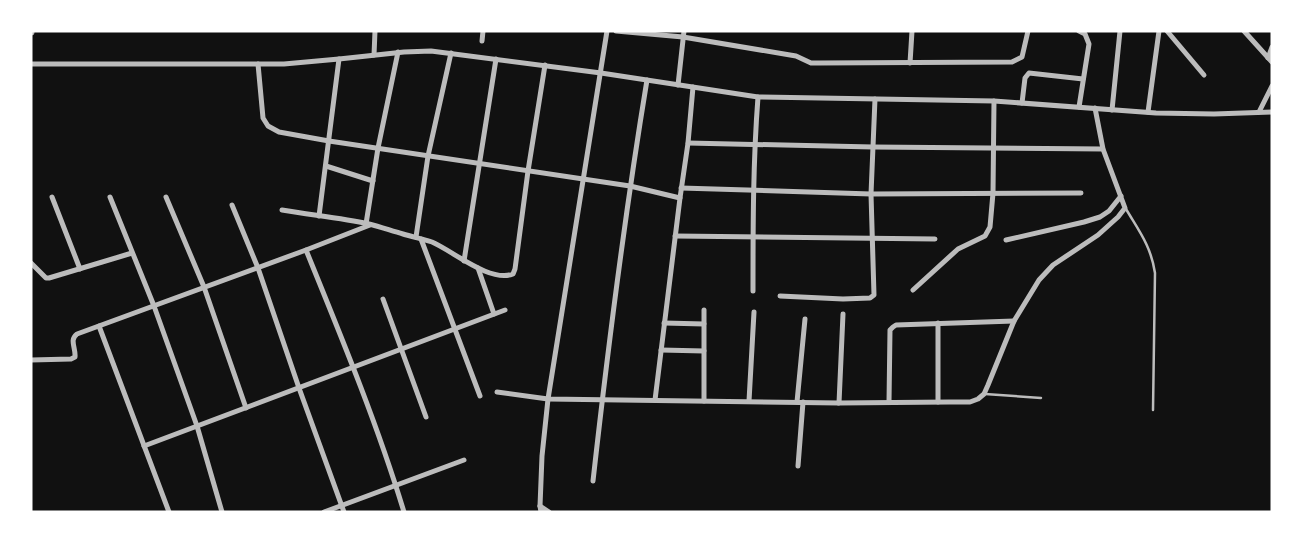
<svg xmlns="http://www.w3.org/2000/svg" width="1303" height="543" font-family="'Roboto Condensed',sans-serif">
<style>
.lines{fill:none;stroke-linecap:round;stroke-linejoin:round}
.service{stroke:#bcbcbc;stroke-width:2.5}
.minor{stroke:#bcbcbc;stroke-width:5}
.tertiary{stroke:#bcbcbc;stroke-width:7}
</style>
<rect width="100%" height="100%" fill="#111"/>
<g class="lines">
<g class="service">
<path d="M1126 209C1139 231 1151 246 1155 273L1153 410"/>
<path d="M985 394 1041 398"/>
</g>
<g class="minor">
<path d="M616 31 683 37 796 56 811 63H819L1012 62 1022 57 1028 31"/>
<path d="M1167 31 1204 75"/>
<path d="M1244 31 1272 62"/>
<path d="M482 41 483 31"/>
<path d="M374 55 375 31"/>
<path d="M1268 58 1272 47"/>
<path d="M910 63 912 31"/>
<path d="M31 64H284L339 59 404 52 431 51 601 73 758 97 994 101 1156 113 1214 114 1272 112"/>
<path d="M258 64 263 118 268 126 279 132 329 141 630 186 680 198"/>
<path d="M678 85 684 31"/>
<path d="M1022 103 1025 78 1029 73 1083 79"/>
<path d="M1079 107 1089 44 1085 34 1079 31"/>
<path d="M1112 110 1120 31"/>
<path d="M1148 112 1159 31"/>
<path d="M1259 112 1272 86"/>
<path d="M688 143 873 147 1103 149"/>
<path d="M326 166 373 181"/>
<path d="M681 188 871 194 1081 193"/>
<path d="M52 197 80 269"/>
<path d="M110 197 154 306 197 426 222 512"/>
<path d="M166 197 204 287 246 408"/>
<path d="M232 205 258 268 299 388 344 512"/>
<path d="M282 210C311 215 341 218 369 224 381 227 392 231 403 234 413 237 423 239 432 242 453 251 490 283 513 274L515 269 528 171 545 65"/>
<path d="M319 216 339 59"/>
<path d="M366 224 378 148 398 52"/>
<path d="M675 236 935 239"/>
<path d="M416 237 428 156 451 53"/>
<path d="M421 239 480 396"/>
<path d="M1006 240 1084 222 1100 217 1109 211 1121 196"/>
<path d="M306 250C341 336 377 423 404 512"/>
<path d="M464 261 496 59"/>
<path d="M31 263 46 278H49L132 253"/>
<path d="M478 268 494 314"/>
<path d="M913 290 958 249 985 236 990 227 993 193 994 101"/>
<path d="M753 291C753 226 753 162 758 97"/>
<path d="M780 296 843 299 870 298 874 295 871 194 875 99"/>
<path d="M383 299 426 417"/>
<path d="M664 323 704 324"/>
<path d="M99 326 169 512"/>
<path d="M661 350 704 351"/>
<path d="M31 360 71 359 75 357C76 348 69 340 77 334L306 250 370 225"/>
<path d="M497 392 548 399 839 403 949 402H970L978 399 984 394 988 385 1014 321 1039 280 1053 265 1098 235 1118 217 1125 208 1103 149 1095 108"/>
<path d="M655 400 680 198 688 143 693 87"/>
<path d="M704 401V310"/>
<path d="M749 401 754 312"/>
<path d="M797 402 805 319"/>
<path d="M889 402 890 330 893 327 896 325 1014 321"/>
<path d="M938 402V323"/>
<path d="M839 403 843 314"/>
<path d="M144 446 505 310"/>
<path d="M798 466 803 402"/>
<path d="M593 481C608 347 625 213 647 80"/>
<path d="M540 506 549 512"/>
<path d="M324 512 464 460"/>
<path d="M541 512 540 506 542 456 548 399 607 31"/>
</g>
<path class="tertiary" d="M31 32V31"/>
</g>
<rect width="1303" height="543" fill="none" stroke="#ffffff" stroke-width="65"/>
</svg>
